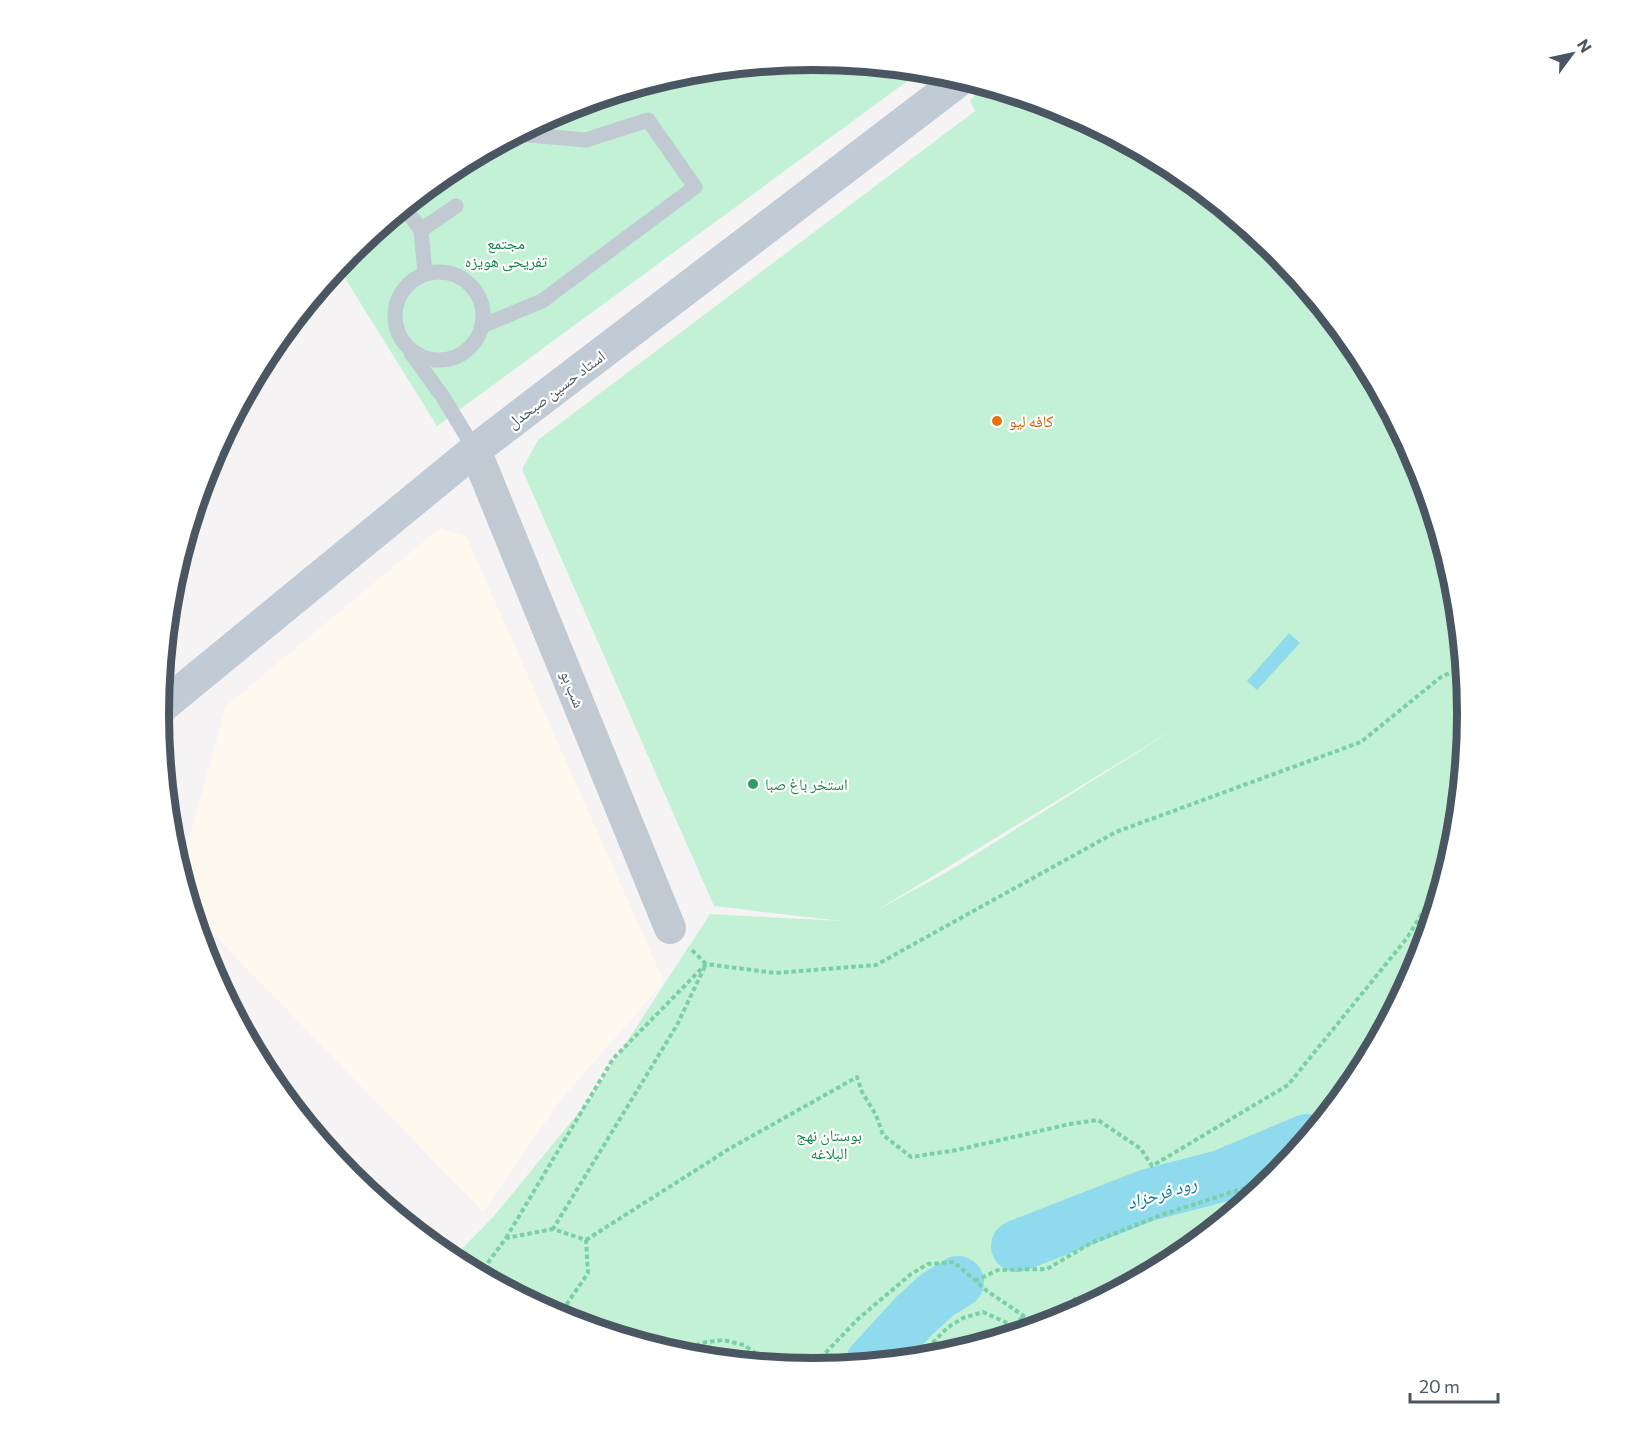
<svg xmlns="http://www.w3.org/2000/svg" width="1626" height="1429" font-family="Commissioner,'Noto Naskh Arabic',sans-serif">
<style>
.commercial{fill:#fdf9ef}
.green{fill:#c3f1d5;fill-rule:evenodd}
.water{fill:#90daee}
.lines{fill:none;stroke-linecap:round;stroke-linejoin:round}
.river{stroke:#90daee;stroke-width:52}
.path{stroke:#7ad0a6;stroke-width:4;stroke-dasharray:4.5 3;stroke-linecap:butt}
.lane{stroke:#c1cad2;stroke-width:15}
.street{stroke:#c1cad2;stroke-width:32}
.secondary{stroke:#c1cbd6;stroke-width:33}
.food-dot{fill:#e8710a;stroke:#fff;stroke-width:2}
.leisure-dot{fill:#2e9e5b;stroke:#fff;stroke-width:2}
.labels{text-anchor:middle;stroke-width:4.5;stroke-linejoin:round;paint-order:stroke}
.park-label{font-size:16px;fill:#17864f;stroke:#fff}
.street-label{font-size:16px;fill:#4a5661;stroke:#fff}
.food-label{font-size:16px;fill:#c56008;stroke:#fff;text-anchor:start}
.leisure-label{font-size:16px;fill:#27864d;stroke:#fff;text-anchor:start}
.water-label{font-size:18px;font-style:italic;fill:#0c7c9b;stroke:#fff}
.rim{fill:none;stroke:#4a5661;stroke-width:8}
</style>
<rect width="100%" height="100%" fill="#f5f3f3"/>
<path class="commercial" d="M440 528 466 536 664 982 559 1102 483 1212 192 912 180 870 226 706Z"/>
<g class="green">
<path d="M813 60 921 71 437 426 338 267 350 251 450 170 563 110 686 73Z"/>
<path d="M986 86 1064 110 1177 170 1276 252 1357 351 1418 464 1455 587 1467 715 1455 843 1418 965 1357 1078 1276 1178 1176 1259 1063 1319 940 1356 813 1369 685 1356 562 1319 451 1260 494 1216 589 1100 710 914 841 921 714 906 522 469 538 440 975 111 970 100ZM1181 725 954 868 874 912Z"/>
<path d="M269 1078 329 1140 401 1219 350 1177Z"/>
</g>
<path class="water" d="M1289 633 1300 643 1257 690 1247 681Z"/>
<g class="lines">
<g class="river">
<path d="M1017 1246 1148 1195 1221 1176 1307 1140"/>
<path d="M871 1363 914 1316 937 1295 958 1282"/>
</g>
<g class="path">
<path d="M506 1238 613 1059 706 964 775 973 876 965 1116 832 1361 742 1441 677 1463 667"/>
<path d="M586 1240 729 1149 857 1077 862 1092 876 1115 883 1135 911 1157 957 1150 1070 1124 1098 1120 1141 1149 1152 1166 1288 1085 1407 938 1444 877"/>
<path d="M479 1275 506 1238 553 1229"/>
<path d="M975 1281 998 1270 1047 1269 1091 1243 1161 1215 1273 1179"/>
<path d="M1073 1298 1078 1303 1080 1310"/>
<path d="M558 1317 588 1273 586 1240 553 1229 677 1025 706 964 690 948"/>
<path d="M1015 1334 1017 1322 1024 1316"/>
<path d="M951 1353 979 1345"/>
<path d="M685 1356 700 1343 723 1340 744 1345 772 1365"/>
<path d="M917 1359 947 1328 963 1318 983 1312 1016 1327"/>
<path d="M810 1369 858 1319 911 1274 928 1264 954 1262 987 1291 1024 1316 1044 1325"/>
</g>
<g class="lane">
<path d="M404 207 421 230"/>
<circle cx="439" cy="316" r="44"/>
<path d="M425 274 421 230 456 206"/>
<path d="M482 326 542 301 695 187 648 120 586 140 518 134"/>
<path d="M411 353 443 397 475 450"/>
</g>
<path class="street" d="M475 450 670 928"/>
<path class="secondary" d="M159 709 475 450 961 79"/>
</g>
<circle class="food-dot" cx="997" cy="421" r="6"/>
<circle class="leisure-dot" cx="753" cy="784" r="6"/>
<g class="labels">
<g class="park-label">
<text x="506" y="249">مجتمع<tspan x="506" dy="18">تفریحی هویزه</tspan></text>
<text x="829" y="1141">بوستان نهج<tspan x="829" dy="18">البلاغه</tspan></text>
</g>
<g class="street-label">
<text transform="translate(556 389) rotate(-37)" y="6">استاد حسین صبحدل</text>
<text transform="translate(573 689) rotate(68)" y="6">شب بو</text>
</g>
<g class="food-label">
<text x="1009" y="427">کافه لیو</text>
</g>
<g class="leisure-label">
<text x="765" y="790">استخر باغ صبا</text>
</g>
<g class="water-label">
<text transform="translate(1162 1193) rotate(-17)" y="6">رود فرحزاد</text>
</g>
</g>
<path d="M0 0H1626V1429H0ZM169 714a644 644 0 1 1 1288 0a644 644 0 1 1-1288 0Z" fill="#fff" fill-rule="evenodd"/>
<path class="rim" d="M169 714a644 644 0 1 1 1288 0a644 644 0 1 1-1288 0Z"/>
<g transform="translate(1572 54) rotate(57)" stroke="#ffffff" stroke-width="4.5" paint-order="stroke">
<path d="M0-4.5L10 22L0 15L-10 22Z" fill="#4a5661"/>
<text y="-9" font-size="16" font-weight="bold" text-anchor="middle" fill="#4a5661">N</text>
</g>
<path d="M1410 1393v9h88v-9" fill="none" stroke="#4a5661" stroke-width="3"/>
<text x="1419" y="1393" font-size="18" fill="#4a5661" stroke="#ffffff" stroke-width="4.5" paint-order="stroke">20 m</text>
</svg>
